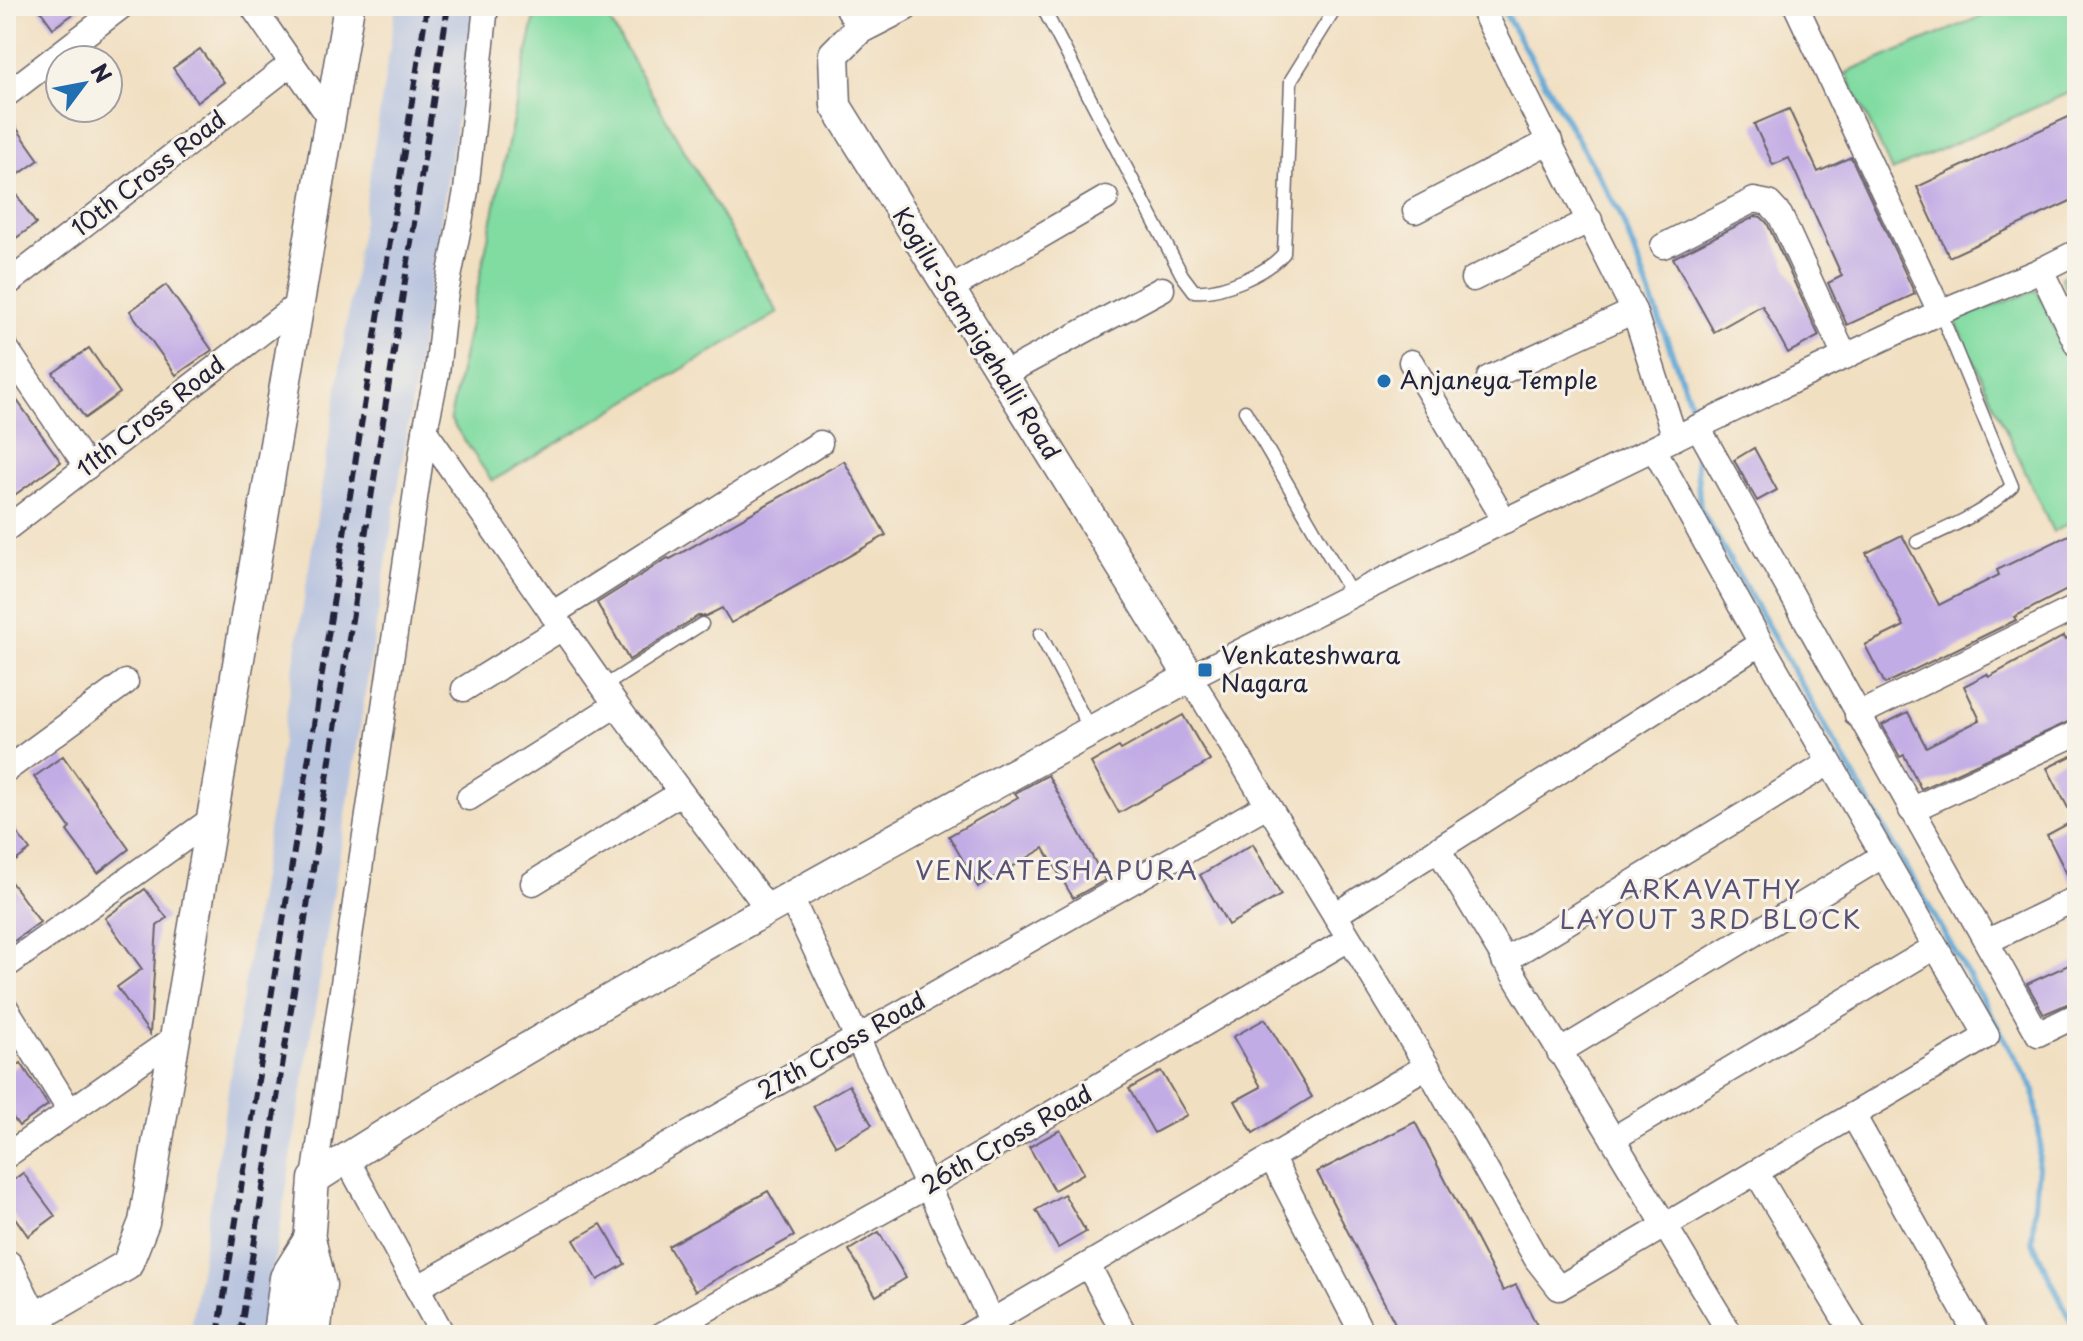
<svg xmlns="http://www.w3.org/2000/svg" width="2083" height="1341" font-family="'Playpen Sans',sans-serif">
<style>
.industrial{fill:#b9c4de}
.green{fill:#81dca2;stroke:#527f6e;stroke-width:2}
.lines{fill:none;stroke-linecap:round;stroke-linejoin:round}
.stream{stroke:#5da6d4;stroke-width:6}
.building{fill:#c2ace5}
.service-casing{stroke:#6a646a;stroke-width:15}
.minor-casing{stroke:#6a646a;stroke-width:27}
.tertiary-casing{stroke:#6a646a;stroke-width:33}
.secondary-casing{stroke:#6a646a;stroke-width:37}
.service{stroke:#fff;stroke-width:12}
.minor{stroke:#fff;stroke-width:24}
.tertiary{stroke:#fff;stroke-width:30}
.secondary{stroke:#fff;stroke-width:34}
.rail{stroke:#22223b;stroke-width:6;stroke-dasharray:12 6;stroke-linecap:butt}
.poi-dot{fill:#1f6fb2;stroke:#f7f3e8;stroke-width:3}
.labels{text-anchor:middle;stroke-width:6;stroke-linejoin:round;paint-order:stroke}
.street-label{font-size:24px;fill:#22223b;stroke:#f7f3e8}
.poi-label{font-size:24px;fill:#22223b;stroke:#f7f3e8;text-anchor:start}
.neighbourhood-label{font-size:26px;letter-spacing:2px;fill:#5a5276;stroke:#f7f3e8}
</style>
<rect width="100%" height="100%" fill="#f7f3e8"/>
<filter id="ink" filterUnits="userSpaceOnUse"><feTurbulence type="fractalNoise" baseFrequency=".0125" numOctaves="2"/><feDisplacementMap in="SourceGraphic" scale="16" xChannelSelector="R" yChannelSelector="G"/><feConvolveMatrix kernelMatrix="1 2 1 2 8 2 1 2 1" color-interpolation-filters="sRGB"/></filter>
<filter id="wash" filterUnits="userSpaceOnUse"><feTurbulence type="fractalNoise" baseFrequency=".006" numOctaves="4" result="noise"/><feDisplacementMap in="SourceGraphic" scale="32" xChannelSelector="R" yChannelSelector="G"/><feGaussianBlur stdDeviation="1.8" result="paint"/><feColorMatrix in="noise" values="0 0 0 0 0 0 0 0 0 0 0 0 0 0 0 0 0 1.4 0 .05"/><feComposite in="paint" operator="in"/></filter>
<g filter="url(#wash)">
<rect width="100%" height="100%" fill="#f1dfc1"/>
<path class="industrial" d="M396 6H475L263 1335H190Z"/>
<g class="green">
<path d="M537 6H601L778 313 492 481 450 419Z"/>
<path d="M2006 6H2077V89L1892 171 1846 73Z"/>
<path d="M2077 270V312L2061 277Z"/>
<path d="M2037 290 2077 377V520L2053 532 1955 320Z"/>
</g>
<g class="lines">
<g class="stream">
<path d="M1501 6 1620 213 1693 410 1694 421"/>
<path d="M1695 441 1700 508 2034 1090 2040 1141 2032 1241 2077 1334"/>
</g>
</g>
<g id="blocks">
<g class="building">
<path d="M37 6H85L53 28Z"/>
<path d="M200 49 224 82 197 102 173 68Z"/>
<path d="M1789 109 1818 172 1851 157 1915 294 1847 325 1828 283 1842 276 1789 158 1773 165 1754 124Z"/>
<path d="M6 113 39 160 8 182 36 224 6 245Z"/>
<path d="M2077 113V198L1949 257 1917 187Z"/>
<path d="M1756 216 1761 217 1767 223 1819 336 1788 353 1762 305 1714 332 1673 258Z"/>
<path d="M166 285 212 350 176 375 130 311Z"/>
<path d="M89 348 120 393 85 418 53 373Z"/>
<path d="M16 399 61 462 6 501V406Z"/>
<path d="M1754 448 1777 490 1757 501 1734 460Z"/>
<path d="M844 461 886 535 731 623 722 608 706 616H698L629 660 597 603 668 558 670 559Z"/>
<path d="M2077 531V585L2014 617 2016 620 1885 684 1865 645 1904 626 1866 553 1902 535 1939 605 1999 575 1997 570Z"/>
<path d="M2077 634V718L1921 789 1904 755 1900 757 1882 725 1908 712 1926 747 1980 720 1964 686 1987 674 1989 677 2064 636 2066 640Z"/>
<path d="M1183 715 1210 761 1119 813 1091 763 1119 747 1121 750Z"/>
<path d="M2077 753V825L2047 768Z"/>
<path d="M63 756 129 849 98 873 67 831 70 828 34 777Z"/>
<path d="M1048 775 1105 880 1073 898 1044 848 978 887 949 836 1018 797 1015 793Z"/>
<path d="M6 818 30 850 6 868Z"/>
<path d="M2071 822 2077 833V883L2072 884 2047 835Z"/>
<path d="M1253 844 1281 895 1228 925 1200 875Z"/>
<path d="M6 875 40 922 6 947Z"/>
<path d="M145 889 167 918 157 926 150 1034 117 987 142 969 105 918Z"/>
<path d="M2077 961V1000L2044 1014 2027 984Z"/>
<path d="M1265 1019 1312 1097 1253 1133 1235 1101 1261 1087 1233 1037Z"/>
<path d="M21 1063 48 1105 19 1126 6 1108V1074Z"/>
<path d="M1161 1071 1187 1115 1154 1133 1129 1089Z"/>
<path d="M849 1085 872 1125 836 1146 813 1106Z"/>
<path d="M1415 1122 1503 1291 1516 1285 1542 1335H1401L1317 1172Z"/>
<path d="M1060 1130 1084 1173 1054 1190 1029 1147Z"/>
<path d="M23 1173 55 1216 28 1236 6 1205V1185Z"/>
<path d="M768 1191 794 1236 695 1291 668 1246Z"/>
<path d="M1064 1194 1086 1232 1058 1248 1036 1210Z"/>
<path d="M601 1224 625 1264 598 1280 574 1240Z"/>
<path d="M879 1232 906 1278 876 1296 849 1250Z"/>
</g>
</g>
</g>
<g filter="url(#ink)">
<use href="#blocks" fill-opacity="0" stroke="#6a646a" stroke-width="2"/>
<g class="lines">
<g class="service-casing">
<g id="service">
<path d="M1042 6 1182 275 1194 291C1220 294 1268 273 1284 253L1291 80 1332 14"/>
<path d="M1245 411 1352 595"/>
<path d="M1917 542C1953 526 1984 513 2012 486L1940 312"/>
<path d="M1040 634 1091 731"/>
<path d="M603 687 702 624"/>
</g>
</g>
<g class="minor-casing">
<g id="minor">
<path d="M252 6 330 118"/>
<path d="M847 6 859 29"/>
<path d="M1481 6 1634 311 1675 438"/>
<path d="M1796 6 1940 312"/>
<path d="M6 95 122 6"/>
<path d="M1415 211 1550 141"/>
<path d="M1663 246 1754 200 1769 203 1780 215 1845 357"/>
<path d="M2041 270 2077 345"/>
<path d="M1473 279 1590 220"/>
<path d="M6 285 292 63"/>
<path d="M948 290 1106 198"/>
<path d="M6 348 87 467"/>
<path d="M1411 362 1505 521"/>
<path d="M1002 375 1162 289"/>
<path d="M1489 378 1634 311"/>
<path d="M1698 427 2038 1034 2077 1015"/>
<path d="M425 431 437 373 445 298 466 191 486 6"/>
<path d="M1654 449 1761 643 1987 1036 1559 1288 1537 1260 1427 1066 1190 677 1352 595 1786 384 1940 312 2041 270 2077 252"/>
<path d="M6 529 297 305"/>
<path d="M552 614 820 443"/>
<path d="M464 689 562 628"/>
<path d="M1857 715 2077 607"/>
<path d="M6 770 126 682"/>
<path d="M469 798 616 705"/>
<path d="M1911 810 2077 733"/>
<path d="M1438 849 1731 1335"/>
<path d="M533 883 679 794"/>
<path d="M790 896 998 1335"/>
<path d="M1335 915 1761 643"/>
<path d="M1988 941 2077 898"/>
<path d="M1504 961 1829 763"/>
<path d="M6 966 212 819"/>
<path d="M6 1008 70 1111"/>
<path d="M1559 1052 1884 855"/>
<path d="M1853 1115 1977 1335"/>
<path d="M1613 1139 1935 947"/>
<path d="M6 1156 176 1037"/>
<path d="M1271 1157 1363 1335"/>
<path d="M346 1158 443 1335"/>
<path d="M1756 1172 1854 1335"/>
<path d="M314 1179 425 431 616 705 768 909"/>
<path d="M1088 1265 1125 1335"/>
<path d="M417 1288 1267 805"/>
<path d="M661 1335 929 1185 1349 939"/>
<path d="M968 1335 1427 1066"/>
</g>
</g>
<g class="tertiary-casing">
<g id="tertiary">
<path d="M309 1243 314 1179C597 998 895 839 1190 677L836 106 834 54 859 29 904 6"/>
<path d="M33 1319 127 1265 144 1222 349 6"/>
</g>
</g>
<g class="secondary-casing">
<g id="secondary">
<path d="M309 1243 319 1285 313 1335"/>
<path d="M6 1267 40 1335"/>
<path d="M280 1335 287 1278 309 1243"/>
</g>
</g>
<use href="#service" class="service"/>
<use href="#minor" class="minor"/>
<use href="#tertiary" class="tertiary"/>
<use href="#secondary" class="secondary"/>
<g class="rail">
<path d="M218 1335 427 6"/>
<path d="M240 1335 448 6"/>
</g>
</g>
</g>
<g class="poi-dot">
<circle cx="1384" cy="381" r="8"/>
<rect x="1197" y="662" width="16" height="16" rx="4"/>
</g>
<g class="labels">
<g class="street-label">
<text transform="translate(149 174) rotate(-38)" y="8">10th Cross Road</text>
<text transform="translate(976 334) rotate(58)" y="8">Kogilu-Sampigehalli Road</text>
<text transform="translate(151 417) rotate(-38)" y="8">11th Cross Road</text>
<text transform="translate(842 1046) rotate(-30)" y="8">27th Cross Road</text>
<text transform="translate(1007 1140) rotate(-30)" y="8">26th Cross Road</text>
</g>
<g class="poi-label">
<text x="1400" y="389">Anjaneya Temple</text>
<text x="1221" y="664">Venkateshwara<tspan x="1221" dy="28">Nagara</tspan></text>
</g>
<g class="neighbourhood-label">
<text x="1057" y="880">VENKATESHAPURA</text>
<text x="1711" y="899">ARKAVATHY<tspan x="1711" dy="30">LAYOUT 3RD BLOCK</tspan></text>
</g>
</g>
<rect width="2083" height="1341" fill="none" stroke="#f7f3e8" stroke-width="32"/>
<g transform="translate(84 84) rotate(58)"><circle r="38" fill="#f7f3e8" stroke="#a29fa3" stroke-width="2"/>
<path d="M0-6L14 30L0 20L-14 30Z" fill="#1f6fb2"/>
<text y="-12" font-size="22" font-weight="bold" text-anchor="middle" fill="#22223b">N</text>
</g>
</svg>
